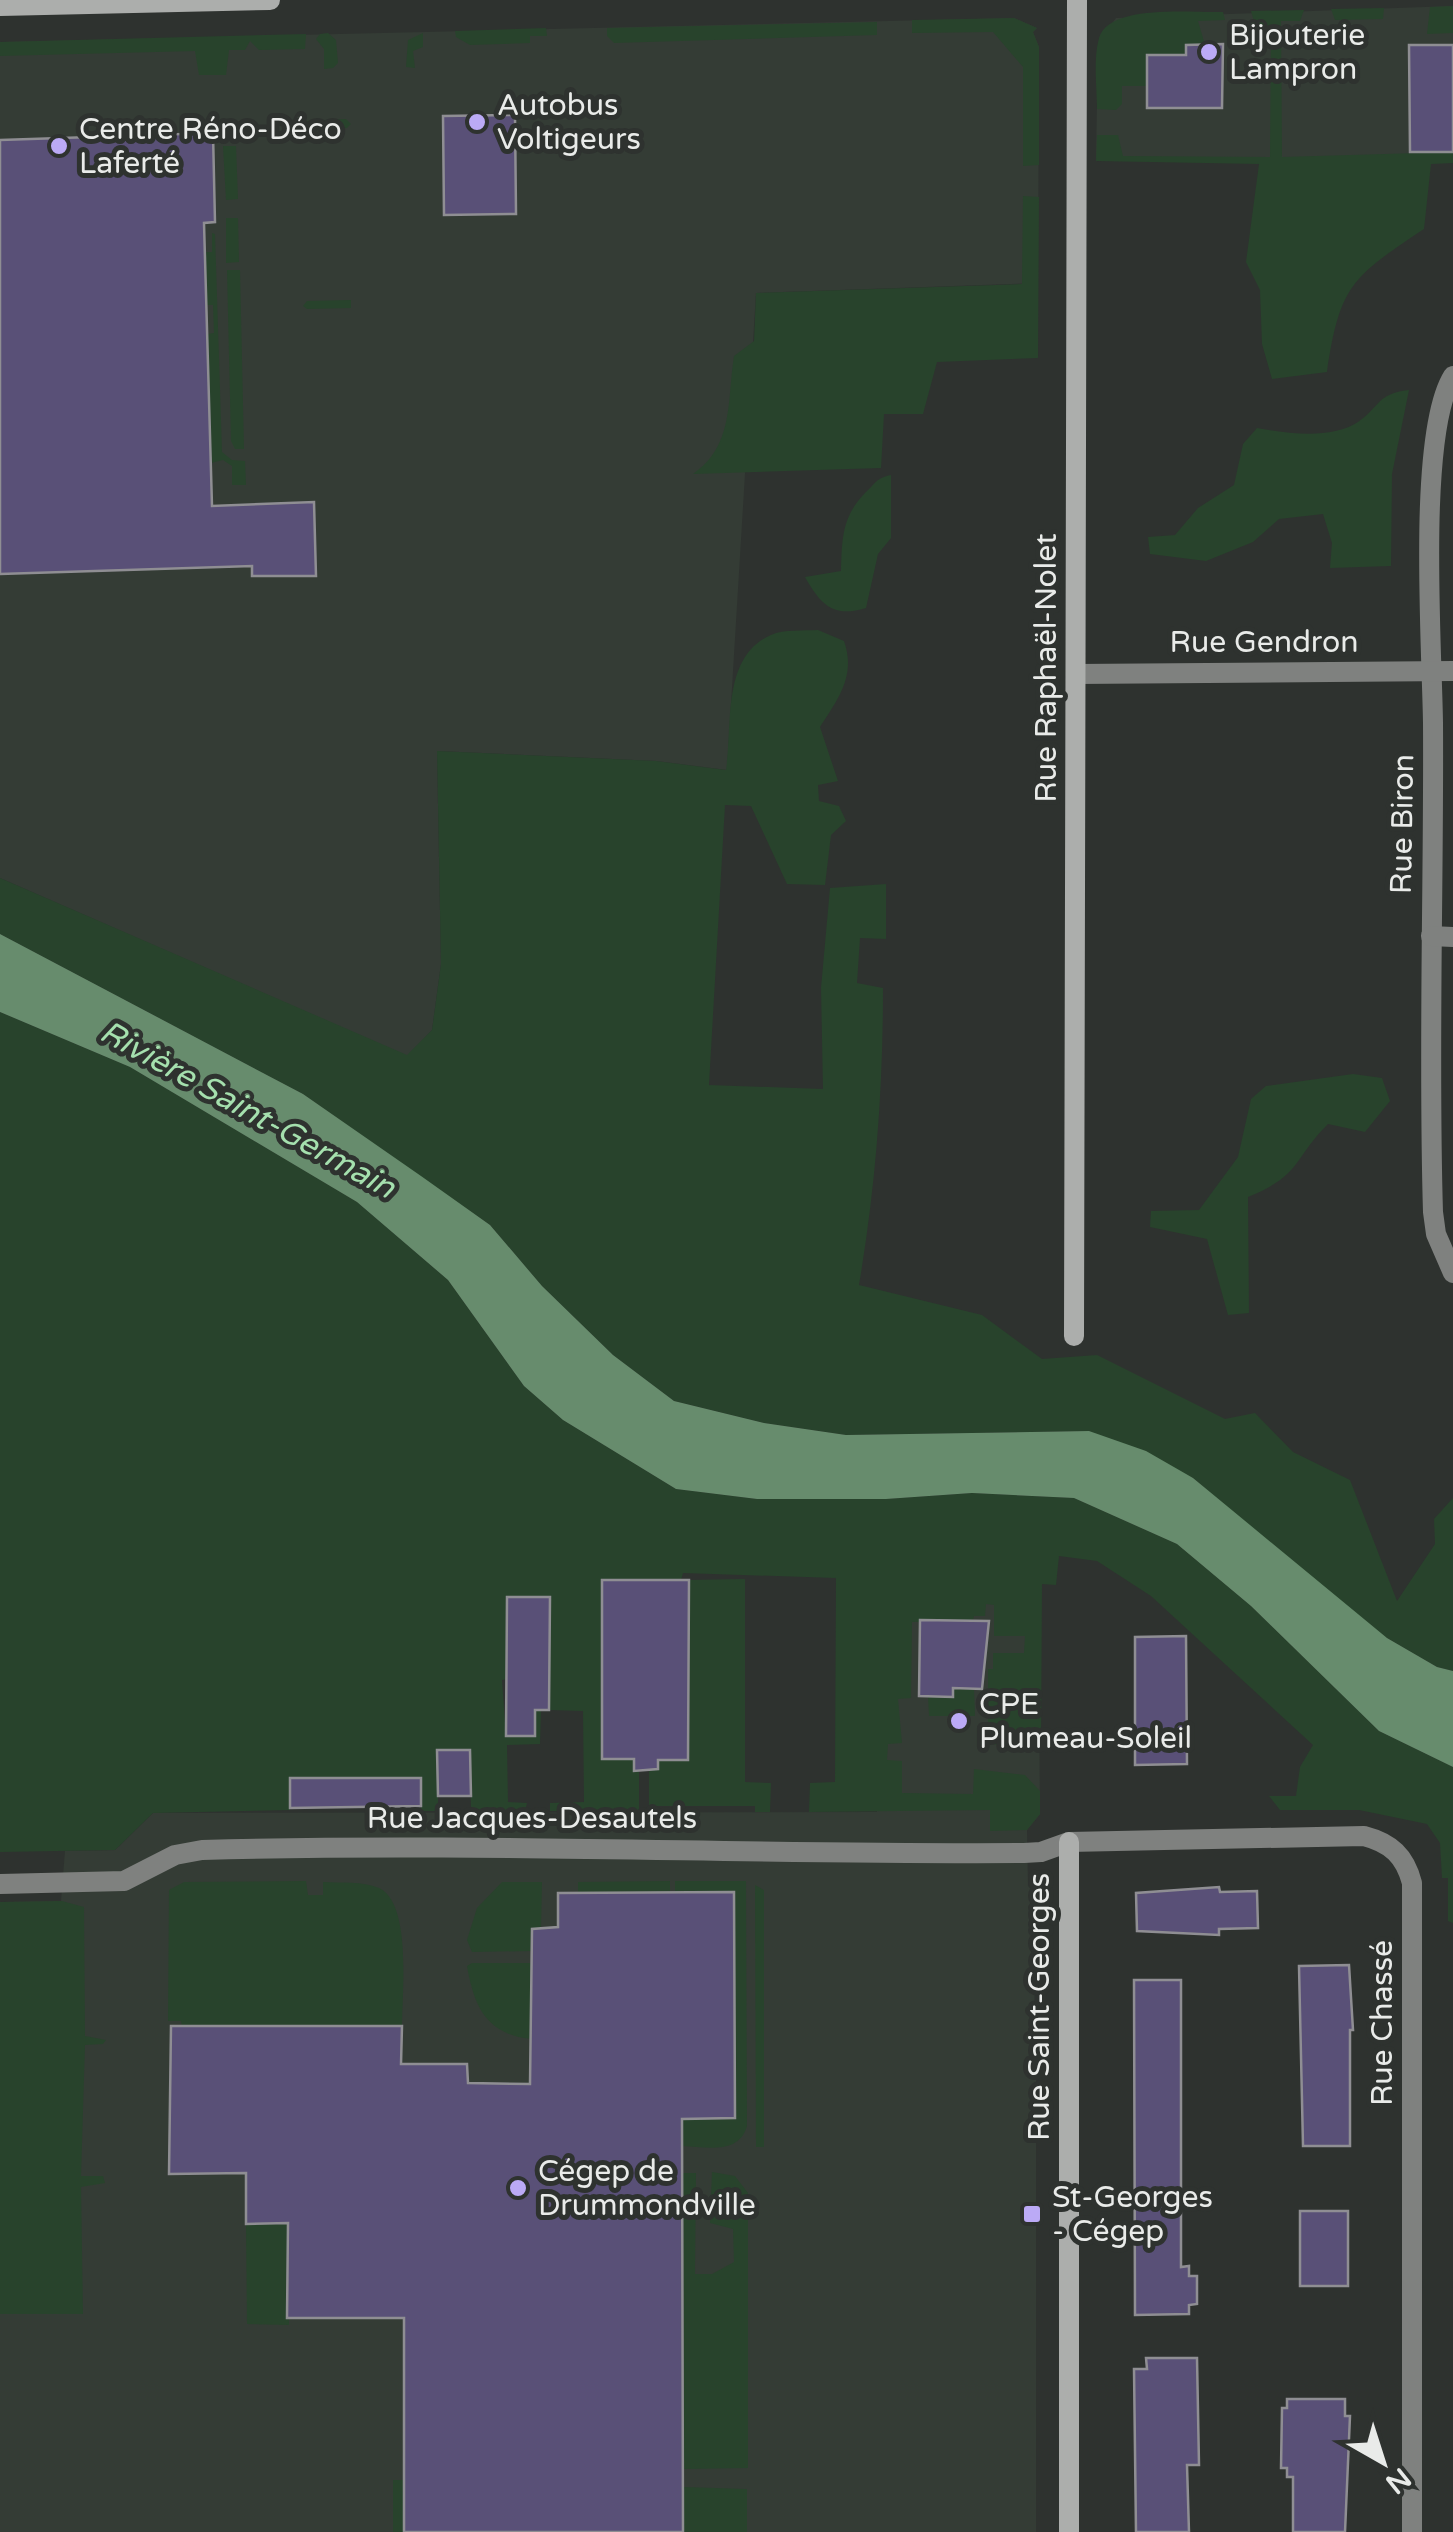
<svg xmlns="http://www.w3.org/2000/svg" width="1453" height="2532" font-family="'Varela Round',sans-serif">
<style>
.built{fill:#343c35}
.green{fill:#28432c}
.water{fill:#678c6d}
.building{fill:#595077;stroke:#8f8e93;stroke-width:2.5}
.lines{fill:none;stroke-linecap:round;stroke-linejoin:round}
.street{stroke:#7f817f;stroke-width:20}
.secondary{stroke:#acaeac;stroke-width:20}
.poi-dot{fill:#bbaaf6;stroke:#2e322f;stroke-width:4}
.labels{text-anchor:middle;stroke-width:10;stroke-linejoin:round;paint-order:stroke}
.poi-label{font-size:30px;fill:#e9ebe9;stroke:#2e322f;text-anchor:start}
.street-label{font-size:30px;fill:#e9ebe9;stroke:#2e322f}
.water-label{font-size:32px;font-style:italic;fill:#a5e0ae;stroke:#2e322f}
</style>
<rect width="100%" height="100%" fill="#2e322f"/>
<g class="built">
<path d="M1453 6V163L1096 161 1098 42 1116 18Z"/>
<path d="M1014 18 1037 28 1033 32 1039 47 1038 283 756 293 727 770 656 761 437 751 441 964 432 1030 407 1056 0 878V42Z"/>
<path d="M878 1580 1038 1583 1040 1814 1027 1830 1028 1886 1036 1896V2532H0V1902L61 1901 65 1851 115 1850 153 1813 877 1812Z"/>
</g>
<g class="green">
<path d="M1453 6V33L1427 34 1430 7Z"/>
<path d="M1384 8 1383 19 1335 20 1331 9Z"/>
<path d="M1304 10 1300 21H1281L1282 157 1453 152V163L1431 164 1424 229C1352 277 1340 285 1327 372L1272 379 1262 344 1260 290 1246 262 1259 164 1096 161 1097 135H1118L1123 156 1270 157 1271 28H1256L1251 11Z"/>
<path d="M1223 12 1225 20 1198 21 1205 45H1186V55L1147 86H1122V104L1116 110 1097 109C1097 87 1093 59 1099 38 1109 3 1194 13 1223 12Z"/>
<path d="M1014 18 1037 28 1033 32 1039 47V165L1023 166V67L993 32 912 33V20Z"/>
<path d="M877 22V35L614 43 607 36V28Z"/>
<path d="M546 28 547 36H530V43L470 45 456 37 455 31Z"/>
<path d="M423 33V47L413 51 415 68 406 67 408 40Z"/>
<path d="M306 34 305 49 259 50 250 41 245 50H229L226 75H199L195 51 0 56V42Z"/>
<path d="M320 34 328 33 336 40 338 63 333 68 324 69V49L316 39Z"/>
<path d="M346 119 351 124 347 128 303 131 297 125 304 121Z"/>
<path d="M223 146H236L238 199 226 200Z"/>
<path d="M1023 196 1039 197 1038 358 937 362 923 414H884L881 468 693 474C734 446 727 401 734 356L754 341 756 293 1022 284Z"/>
<path d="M226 218H238L239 262 226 263Z"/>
<path d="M212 233 215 234 222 452 232 460 245 461 246 485H232V466L223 460 211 463 207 334 214 333 213 305H206L204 252H212Z"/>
<path d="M227 270H240L244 449H235L231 441Z"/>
<path d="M351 300V308L307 309 303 306 307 301Z"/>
<path d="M1409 390 1392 474 1391 566 1330 568 1332 543 1323 514 1279 519 1253 542 1206 561 1150 554 1148 537 1175 535 1198 508 1234 485 1243 444 1257 428C1286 433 1331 440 1358 422 1381 406 1376 394 1409 390Z"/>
<path d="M891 475V538L878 554 866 608C833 618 821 605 805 577L841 571C842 538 842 517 865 493 876 483 876 478 891 475Z"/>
<path d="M818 630 844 641C856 675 839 698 820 727L838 781 818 785 819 801 839 806 846 821 831 835 825 885 787 884 751 806 725 805 709 1085 823 1089 821 988 830 888 886 884V939L860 938 857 983 883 988C883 1089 876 1185 859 1285L982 1315 1042 1359 1097 1355 1225 1419 1255 1413 1293 1452 1350 1480 1397 1601 1435 1544 1434 1519 1453 1498V1671L1437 1667 1387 1638 1345 1607 1193 1478 1089 1431 846 1435 764 1423 674 1401 613 1355 542 1286 490 1225 303 1094 0 934V878L407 1055 432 1030 441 964 437 751 656 761 726 770C733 725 721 657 771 635 784 629 804 631 818 630Z"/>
<path d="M0 1012 130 1067 357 1202 448 1280 524 1386 563 1420 676 1489 757 1499H886L972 1493 1074 1498 1177 1544 1251 1606 1379 1731 1453 1767V1923L1448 1921V1878H1442L1440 1843 1427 1824 1359 1810H1280L1269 1796H1296L1300 1767 1313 1745 1151 1596 1097 1561 1059 1556 1056 1585 1042 1584 1041 1745C1029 1757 1006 1746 988 1743V1669H993V1653H1024L1025 1636H994V1605L986 1604 985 1616H974L973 1620 912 1622 911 1698 898 1699 902 1743 888 1744 887 1760 902 1761V1793L973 1794 974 1769 1025 1775 1040 1791V1814L1027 1830 990 1831V1810L809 1812 810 1783 835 1782 836 1578 683 1573 681 1580 602 1581V1758L634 1759V1770H639V1811H550V1803L584 1802 583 1711 549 1710V1597H508L507 1679 502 1680 506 1736H535V1710H541L540 1744 507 1745 508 1802 527 1803 525 1811H471L470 1750H438V1811H421L420 1778H291L290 1810 153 1813 115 1850 0 1852Z"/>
<path d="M1353 1074 1382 1078 1390 1101 1365 1132 1328 1124C1292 1160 1302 1175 1248 1197L1249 1313 1228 1315 1207 1239 1150 1227 1151 1211 1199 1210 1238 1157 1251 1099 1266 1086Z"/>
<path d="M745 1579V1782L771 1783 770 1812H755V1806H649V1770H657L658 1760 688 1759 689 1580Z"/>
<path d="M953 1688 974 1689 975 1716H929L928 1696 952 1697Z"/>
<path d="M306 1881 308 1895H323V1882C341 1883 362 1881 379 1888 412 1903 402 1994 402 2026H182L181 2021H168L169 1890 184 1882Z"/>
<path d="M670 1881V1892L578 1893V1882Z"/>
<path d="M675 1881H746L747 2126C739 2155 706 2147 682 2146V2119L735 2117 734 1893 675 1892Z"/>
<path d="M502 1882H542L541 1929 532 1930V1951L472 1952 467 1940 477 1908Z"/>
<path d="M755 1885 764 1890V2147H756Z"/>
<path d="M62 1901 84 1907 85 2036 106 2040 103 2044 85 2045 81 2176H103L105 2183 81 2187 83 2314H0V1902Z"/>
<path d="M472 1963H531V2039C485 2034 474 2005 467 1966Z"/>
<path d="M712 2172 735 2176 748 2193V2468L684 2469 683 2173H696L695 2274H712L734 2262 733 2229 710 2223Z"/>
<path d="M288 2223 289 2325 247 2324 246 2224Z"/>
<rect x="393" y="2480" width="11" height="52"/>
<path d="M683 2487 747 2489V2532H683Z"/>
</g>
<path class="water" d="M0 934 303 1094 421 1176 490 1225 542 1286 613 1355 674 1401 764 1423 846 1435 1089 1431 1146 1451 1193 1478 1387 1638 1437 1667 1453 1671V1767L1379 1731 1251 1606 1177 1544 1074 1498 972 1493 886 1499H757L676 1489 563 1420 524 1386 448 1280 357 1202 130 1067 0 1012Z"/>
<g class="building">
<path d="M1223 44 1222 108H1147V55H1186V45Z"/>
<path d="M1409 45H1453V152H1410Z"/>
<path d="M515 115 516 214 444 215 443 116Z"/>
<path d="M213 133 215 222 204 223 212 506 314 502 316 576H252V566L0 574V140Z"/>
<path d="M602 1580H689L688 1760H658V1769L634 1771V1759H602Z"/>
<path d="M507 1597H550L549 1710H535V1736H506Z"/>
<path d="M920 1620 989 1621 982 1689 953 1688V1697L919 1696Z"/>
<path d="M1186 1636 1187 1764 1135 1765V1637Z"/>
<path d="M437 1750H470L471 1796H438Z"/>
<path d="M290 1778H421V1806L290 1808Z"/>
<path d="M1219 1887 1220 1892 1257 1891 1258 1928 1219 1929V1935L1137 1931 1136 1893Z"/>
<path d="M734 1892 735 2118 682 2119 683 2532H404V2318H287L288 2223 246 2224V2173L169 2174 171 2026H402L401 2064H467L468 2083 530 2084 532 1929 558 1927V1893Z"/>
<path d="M1349 1965 1353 2030H1350V2146H1303L1299 1966Z"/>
<path d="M1134 1980H1181V2267L1189 2266V2276H1197V2304L1189 2305V2314L1135 2315Z"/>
<rect x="1300" y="2211" width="48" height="75"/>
<path d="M1146 2358H1197L1199 2465H1187L1189 2532H1136L1134 2369H1147Z"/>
<path d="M1287 2399H1345V2416H1350L1345 2532H1293V2477H1287V2468H1281L1282 2408H1287Z"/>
</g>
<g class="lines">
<g class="street">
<path d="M1453 376C1417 433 1432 648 1433 723 1434 886 1428 1049 1433 1212L1436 1234 1453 1273"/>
<path d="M1076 674 1453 671"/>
<path d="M1431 936 1453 937"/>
<path d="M0 1884 124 1881 175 1855 202 1850C477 1842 750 1855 1024 1853L1041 1852 1069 1842 1364 1836C1391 1843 1405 1856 1412 1883V2532"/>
</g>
<g class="secondary">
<path d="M0 6 270 0"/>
<path d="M1074 1336 1077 0"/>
<path d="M1069 1842V2532"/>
</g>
</g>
<g class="poi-dot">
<circle cx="1209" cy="52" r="10"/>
<circle cx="477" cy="122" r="10"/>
<circle cx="59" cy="146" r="10"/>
<circle cx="959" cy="1721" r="10"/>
<circle cx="518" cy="2188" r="10"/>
<rect x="1022" y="2204" width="20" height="20" rx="5"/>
</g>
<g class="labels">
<g class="poi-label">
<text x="1229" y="45">Bijouterie<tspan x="1229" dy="34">Lampron</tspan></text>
<text x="497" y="115">Autobus<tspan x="497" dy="34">Voltigeurs</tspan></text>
<text x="79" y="139">Centre Réno-Déco<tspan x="79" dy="34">Laferté</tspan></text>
<text x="979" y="1714">CPE<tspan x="979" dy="34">Plumeau-Soleil</tspan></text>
<text x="538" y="2181">Cégep de<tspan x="538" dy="34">Drummondville</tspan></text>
<text x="1052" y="2207">St-Georges<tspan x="1052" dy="34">- Cégep</tspan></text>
</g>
<g class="street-label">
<text x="1264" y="652">Rue Gendron</text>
<text transform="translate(1046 668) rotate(-90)" y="10">Rue Raphaël-Nolet</text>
<text transform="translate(1402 824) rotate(-89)" y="10">Rue Biron</text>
<text x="532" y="1828">Rue Jacques-Desautels</text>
<text transform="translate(1039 2007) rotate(-90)" y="10">Rue Saint-Georges</text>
<text transform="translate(1382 2023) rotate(-90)" y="10">Rue Chassé</text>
</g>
<g class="water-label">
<text transform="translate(248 1109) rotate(29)" y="11">Rivière Saint-Germain</text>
</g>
</g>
<g transform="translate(1383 2462) rotate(141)" stroke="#2e322f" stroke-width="8" paint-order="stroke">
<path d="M0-8L18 38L0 25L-18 38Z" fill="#e9ebe9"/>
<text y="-15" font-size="28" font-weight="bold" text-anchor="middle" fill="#e9ebe9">N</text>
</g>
</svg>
